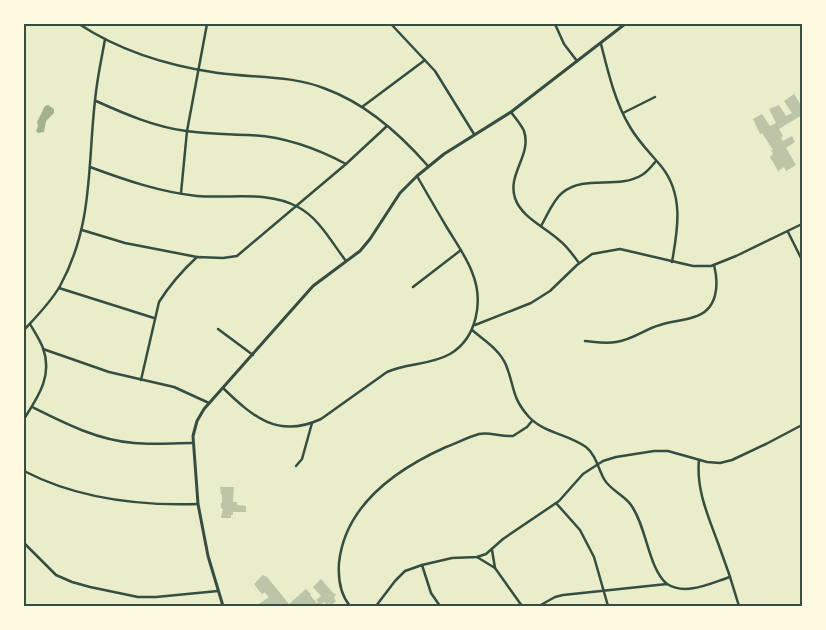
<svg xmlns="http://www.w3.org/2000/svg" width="826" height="630" font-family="'Sofia Sans Condensed',sans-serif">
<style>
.water{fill:#a3b18a}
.building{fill:#bcc5a7}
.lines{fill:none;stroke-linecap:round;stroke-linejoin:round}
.minor{stroke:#344e41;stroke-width:2.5}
.tertiary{stroke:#344e41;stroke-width:3}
.neatline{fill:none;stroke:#344e41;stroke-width:2}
</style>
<rect width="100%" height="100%" fill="#e9edc9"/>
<path class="water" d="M48 105 54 109V113L46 121 44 132 38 133 36 131 38 126 37 122 45 106Z"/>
<g class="building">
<path d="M794 94 802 107V115L779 129 783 136 781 138 783 141 792 136 795 142 786 148 796 165 786 171 784 167 778 171 770 157 773 154 771 150H773L762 133 760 134 753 119 762 114 770 126 776 123 769 109 779 105 786 116 792 113 784 101Z"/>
<path d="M220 487H234L233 502H237V505L246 506V512H233V515H231V518H221L223 509 221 508V503H222V494L221 495Z"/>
<path d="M263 575 267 577 289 604 306 589 311 594 310 595 317 603 318 602 316 600 321 596 313 587 321 579 333 593 336 594 334 598 336 601 331 605 329 603 327 605 324 602 322 603 325 606H281L279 605 277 606H256L269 597 264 592 263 594 260 592 254 584Z"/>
</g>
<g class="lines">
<g class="minor">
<path d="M79 24C120 51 169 66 218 73 254 78 292 75 326 89 367 104 400 134 428 166"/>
<path d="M391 24 435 71 474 134"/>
<path d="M555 24 564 44 577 61"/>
<path d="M601 44C608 72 615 102 630 127 638 141 650 153 661 166 684 194 678 229 672 262"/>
<path d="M96 101C125 114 155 127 186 131 207 134 227 134 248 135 282 136 316 148 346 164"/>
<path d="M362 107 425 60"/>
<path d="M511 112C515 118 521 124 524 131 532 155 507 174 515 198 521 217 545 227 559 240 567 246 573 255 579 263"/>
<path d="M623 113 655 97"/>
<path d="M90 167C125 180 160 192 197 196 230 199 267 190 298 207 319 218 332 243 346 261"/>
<path d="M181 193 187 131 207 24"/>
<path d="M541 226C547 216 553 200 562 193 585 174 617 190 642 175 647 172 652 166 656 161"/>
<path d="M82 230 125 243 197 257"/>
<path d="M788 232 802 260"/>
<path d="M413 287 461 250"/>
<path d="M59 288 154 318"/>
<path d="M475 325 531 303 550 291 577 265 592 254 620 249 693 266H711L736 256 802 224"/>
<path d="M218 329 253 355"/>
<path d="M24 330C36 317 51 302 60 286 95 222 87 160 96 92 98 74 102 57 105 39"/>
<path d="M472 330C484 340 500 350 506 365 515 387 511 397 529 417 544 433 568 434 586 447 596 455 598 468 604 479 610 490 624 495 631 505 647 527 648 568 667 584"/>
<path d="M585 341C596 342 606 344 616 342 632 340 645 329 660 325 671 321 683 321 694 317 718 310 719 285 714 265"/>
<path d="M43 349 109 372 174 387 209 403"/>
<path d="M141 380 159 302C169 286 183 270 197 257L223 258 237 256 346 164 387 126"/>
<path d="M223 388C253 417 278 439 321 419L387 372C407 363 431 365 450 354 477 338 484 301 472 272 466 256 455 241 446 226 436 209 426 192 417 176"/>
<path d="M32 407C64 423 97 440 134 443 153 445 173 443 193 443"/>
<path d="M24 419C38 397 53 376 43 348 40 340 34 331 30 324"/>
<path d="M699 460C696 489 708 516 718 543 726 564 733 585 739 606"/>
<path d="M296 466 302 459 312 423"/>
<path d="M24 471C78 499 138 506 198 504"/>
<path d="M556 503 580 530 594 557 608 606"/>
<path d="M24 543 56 575 72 582 90 587 138 597H156L218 591"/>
<path d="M492 550 495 568 522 606"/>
<path d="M477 557 495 568"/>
<path d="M422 565 431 593 440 606"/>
<path d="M350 606C340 594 338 578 339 563 345 505 397 469 446 447 457 443 468 437 479 434 490 432 501 437 513 436L527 427 532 421"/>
<path d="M376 606 395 581 405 571 422 565 452 558 477 557 486 554 503 539 559 501 583 474 603 461 616 457 654 451H668L707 462 720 463 732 460 766 444 802 425"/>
<path d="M539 606 555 597 563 595 667 584C686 596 711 583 730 577"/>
</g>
<path class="tertiary" d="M223 606 208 556 198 504 193 436 197 421 204 409 313 286 360 251 370 239 400 193 417 176 444 154 511 112 625 24"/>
</g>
<rect width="826" height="630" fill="none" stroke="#fefae0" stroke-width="50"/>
<rect x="25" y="25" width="776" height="580" class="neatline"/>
</svg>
